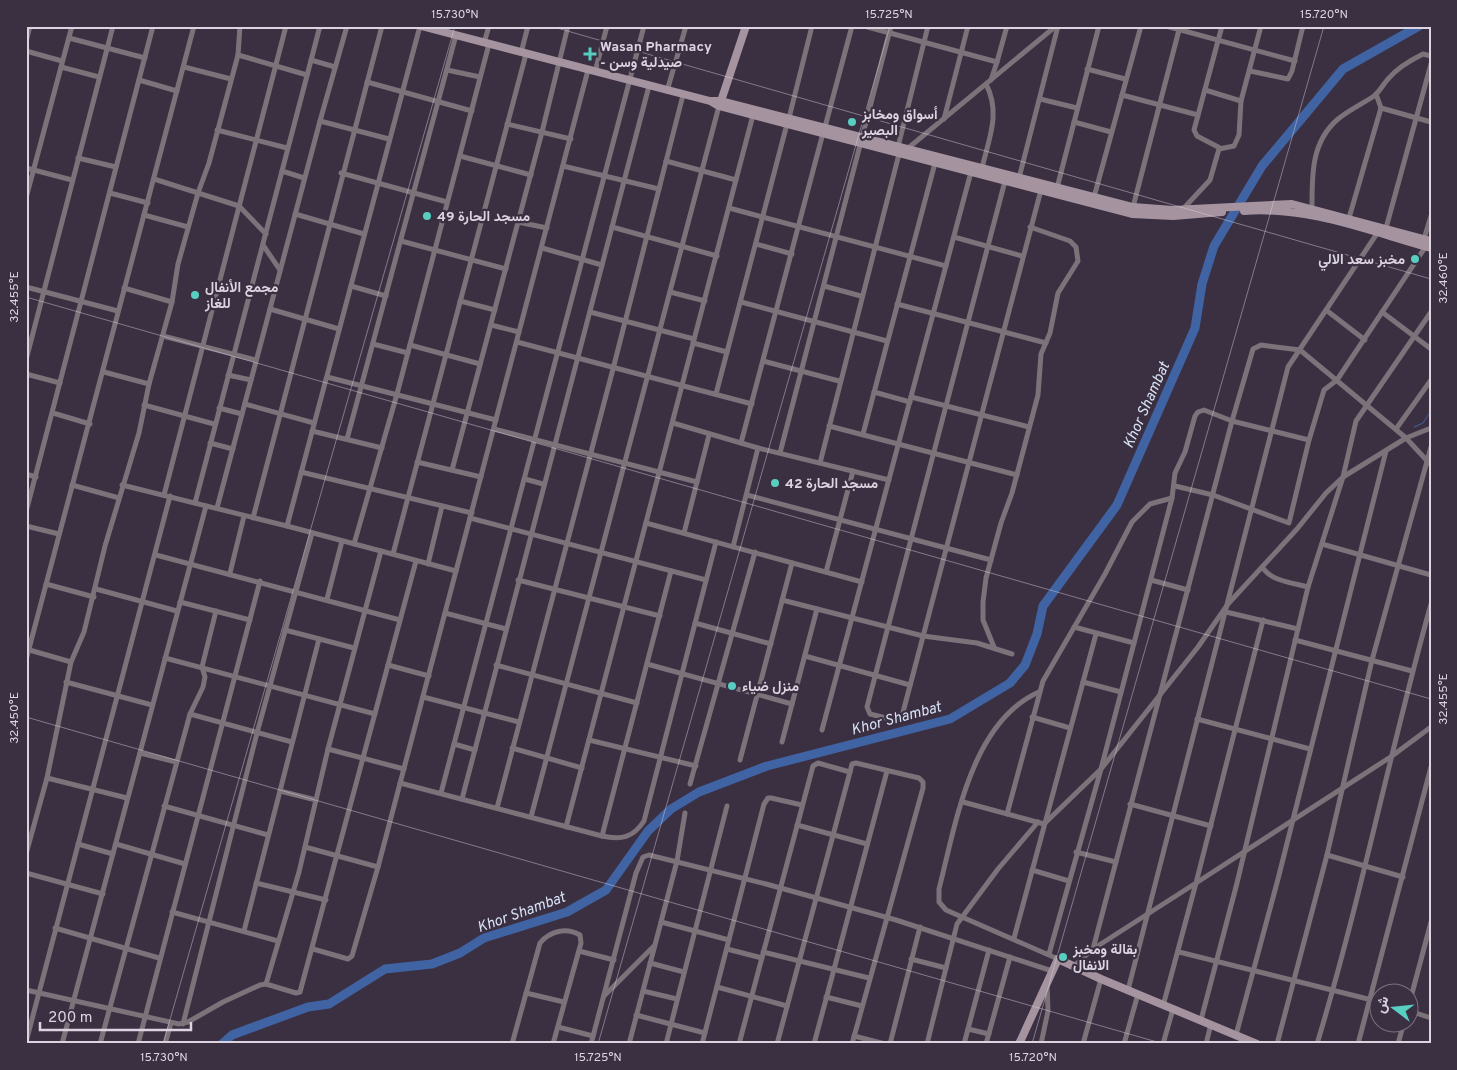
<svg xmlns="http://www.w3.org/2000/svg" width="1457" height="1070" font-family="Overpass,Vazirmatn,sans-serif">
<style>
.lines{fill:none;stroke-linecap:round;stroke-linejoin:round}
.stream{stroke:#4064a3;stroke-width:1}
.river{stroke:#4064a3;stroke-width:9}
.street{stroke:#7c7279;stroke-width:5}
.secondary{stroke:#a5949f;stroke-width:8}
.ticks{fill:none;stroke:#dcd5e1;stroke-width:1;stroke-opacity:0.45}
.poi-dot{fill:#58cec0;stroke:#3b2f42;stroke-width:2}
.labels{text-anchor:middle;stroke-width:4.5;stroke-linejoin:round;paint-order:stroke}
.poi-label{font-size:14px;font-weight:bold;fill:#dcd5e1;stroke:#3b2f42;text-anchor:start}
.water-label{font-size:15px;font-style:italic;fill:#d7e2f5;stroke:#3b2f42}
.neatline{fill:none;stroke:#dcd5e1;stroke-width:2}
.ticks-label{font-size:12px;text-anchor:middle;fill:#dcd5e1}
</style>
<rect width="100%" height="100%" fill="#3b2f42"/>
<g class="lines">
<path class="stream" d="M1414 427 1423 423 1431 411"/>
<path class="river" d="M222 1044 232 1035 308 1007 329 1004 385 969 432 964 460 953 484 938 567 912 606 890 648 831 671 809 699 792 767 766 950 719 1010 683 1025 665 1037 634 1043 606 1117 505 1195 328 1202 284 1214 246 1262 166 1343 69 1419 26"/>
<g class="street">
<path d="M864 26 997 62 991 80"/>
<path d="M1166 26 1295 61"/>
<path d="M69 38 145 58"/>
<path d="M26 42 30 26"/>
<path d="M484 43 489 26"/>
<path d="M26 51 62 61"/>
<path d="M521 53 528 26"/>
<path d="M238 55 307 75"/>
<path d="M311 60 335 67"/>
<path d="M997 62 1007 26"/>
<path d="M61 67 99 77"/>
<path d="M184 67 231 79"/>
<path d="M1087 69 1125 79"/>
<path d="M447 70 480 77"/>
<path d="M1250 71 1288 79 1292 71 1303 26"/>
<path d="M595 72 607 26"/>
<path d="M139 80 177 91"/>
<path d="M367 82 472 111"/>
<path d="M1205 90 1241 101"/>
<path d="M667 91 686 26"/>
<path d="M1122 95 1198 115"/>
<path d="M1040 99 1077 108"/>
<path d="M1381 108 1431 122"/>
<path d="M789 118 812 26"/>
<path d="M944 119 968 26"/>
<path d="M320 121 389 139"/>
<path d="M1074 122 1111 132"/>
<path d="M507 124 571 139"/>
<path d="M825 127 852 26"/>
<path d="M217 130 287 148"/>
<path d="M898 147 928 26"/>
<path d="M1220 148 1197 136 1194 130 1222 26"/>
<path d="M907 149 1056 26"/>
<path d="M460 156 531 175"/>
<path d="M78 158 116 167"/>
<path d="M666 161 736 180"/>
<path d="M563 166 659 189"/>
<path d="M26 168 72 180"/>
<path d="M982 168C989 138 1001 113 986 84"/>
<path d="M282 171 304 178"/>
<path d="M341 173 447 202"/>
<path d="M1019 178 1058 26"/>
<path d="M154 179 239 206 266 234"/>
<path d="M1005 181 867 707 870 714 894 720 902 716 1041 190"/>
<path d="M1057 188 1099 26"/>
<path d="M110 193 148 203"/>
<path d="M1094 197 1141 26"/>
<path d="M26 198 72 26"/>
<path d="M1133 207 1180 26"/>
<path d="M729 208 946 266"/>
<path d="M1312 208C1312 175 1311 142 1338 119 1349 110 1362 104 1374 96 1380 91 1384 83 1389 78 1398 67 1411 60 1423 54L1431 56"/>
<path d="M1183 209 1210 180 1219 149 1234 146 1239 135 1241 101 1261 26"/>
<path d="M295 214 364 234"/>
<path d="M144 215 188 227"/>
<path d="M1349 218 1381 108 1376 94"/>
<path d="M518 222 547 228"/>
<path d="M612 227 717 256"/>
<path d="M1386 228 1431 64"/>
<path d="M954 237 1022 256"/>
<path d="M1424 239 1431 216"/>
<path d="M401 241 506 269"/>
<path d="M756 244 792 254"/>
<path d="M263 245 280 270"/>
<path d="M542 248 602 265"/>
<path d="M351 286 386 296"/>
<path d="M824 286 861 296"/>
<path d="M26 287 118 311"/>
<path d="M124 288 172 302"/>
<path d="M670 292 705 301"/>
<path d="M460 301 495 310"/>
<path d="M741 302 887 341"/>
<path d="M897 304 1046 343"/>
<path d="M270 309 339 329"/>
<path d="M1326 310 1365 340"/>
<path d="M590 312 694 339"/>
<path d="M1382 312 1431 349"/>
<path d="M491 325 519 332"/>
<path d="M163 336 256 360"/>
<path d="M517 342 752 404"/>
<path d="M693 343 727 352"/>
<path d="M373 344 408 353"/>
<path d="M410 345 480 364"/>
<path d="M26 360 113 26"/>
<path d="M763 361 839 381"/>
<path d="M104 372 149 384"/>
<path d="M26 374 60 383"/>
<path d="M228 375 251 380"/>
<path d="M327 377 496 420"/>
<path d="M874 392 910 402"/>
<path d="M716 394 787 124"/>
<path d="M911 397 1029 427"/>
<path d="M245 404 314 423"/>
<path d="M144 405 214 424"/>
<path d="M219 408 242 414"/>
<path d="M53 413 90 424"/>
<path d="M673 423 758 448 889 480"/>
<path d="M829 426 1017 475"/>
<path d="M494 429 697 482"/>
<path d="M1396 429 1431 380"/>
<path d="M312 431 382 448"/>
<path d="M863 434 935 163"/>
<path d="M347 439 456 35"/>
<path d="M210 443 233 449"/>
<path d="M741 443 823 133"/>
<path d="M780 453 891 26"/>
<path d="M417 462 481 477"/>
<path d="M820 463 899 154"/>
<path d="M452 470 542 132 568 26"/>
<path d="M301 472 472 513"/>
<path d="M26 474 36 477"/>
<path d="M525 479 543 484"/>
<path d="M72 485 119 498"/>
<path d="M122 485 287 526 456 571"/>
<path d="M1175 486 1213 495 1289 523 1309 440 1324 390 1337 380 1426 246"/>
<path d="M164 495 286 26"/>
<path d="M747 495 991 560"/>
<path d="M195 503 320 26"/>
<path d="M217 508 320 121 347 26"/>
<path d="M26 512 153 26"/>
<path d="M253 518 382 26"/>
<path d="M470 518 706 580"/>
<path d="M646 523 862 582"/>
<path d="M26 526 59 534"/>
<path d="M287 526 420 26"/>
<path d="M684 533 709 435"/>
<path d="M354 544 397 394 489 44"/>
<path d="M1322 544 1431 575"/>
<path d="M733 547 758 448"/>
<path d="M393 554 526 54"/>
<path d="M156 555 400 620"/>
<path d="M428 564 442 506"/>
<path d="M1263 568C1271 581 1294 583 1308 587"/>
<path d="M826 572 853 471"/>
<path d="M230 573 244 516"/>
<path d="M518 580 660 616"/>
<path d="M1151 580 1188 590"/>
<path d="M46 584 94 597"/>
<path d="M96 589 177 611"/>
<path d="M327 599 342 541"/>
<path d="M782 600 923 636 977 643 1012 654"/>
<path d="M180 602 250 620"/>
<path d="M1226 612 1298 629"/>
<path d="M445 613 506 629"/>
<path d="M695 623 771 644"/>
<path d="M1074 627 1134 643"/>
<path d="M285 630 354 648"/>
<path d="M1295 640 1412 671"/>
<path d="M994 647 983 620V602L986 578 1001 523 1012 493 1038 395 1041 354 1050 333 1058 293 1078 261 1076 247 1070 241 1030 227"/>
<path d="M26 649 71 662"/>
<path d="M805 656 910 685"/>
<path d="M165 658 375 714"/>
<path d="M26 660 194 26"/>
<path d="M647 664 792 704"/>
<path d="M388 665 429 676"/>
<path d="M496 665 637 703"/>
<path d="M66 682 152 705"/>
<path d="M1083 682 1121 692"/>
<path d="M1039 692C971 722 956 823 939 889V902L946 910 1058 959"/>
<path d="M423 697 519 722"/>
<path d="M190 714 292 742"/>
<path d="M1032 717 1070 728"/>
<path d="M1197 719 1310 749"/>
<path d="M822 730 971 172"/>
<path d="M589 740 696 766"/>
<path d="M782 742 817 609"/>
<path d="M454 744 475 750"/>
<path d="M512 748 582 768"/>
<path d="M328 749 404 769"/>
<path d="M140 753 176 762"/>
<path d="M740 760 792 563"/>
<path d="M47 778 127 798"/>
<path d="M400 783 602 836 671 571"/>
<path d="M690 784 755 552"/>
<path d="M280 791 316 800"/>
<path d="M441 793 644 26"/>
<path d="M462 799 649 86"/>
<path d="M963 802 1044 824 1101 769 1198 647 1228 604 1297 529 1326 493 1343 477 1406 438 1431 428"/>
<path d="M1130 804 1211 826"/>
<path d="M164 806 268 835"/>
<path d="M497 808 613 369 683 95"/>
<path d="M1007 814 1043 681 1105 574 1132 522 1150 504 1172 498"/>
<path d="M531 817 719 106"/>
<path d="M797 825 867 844"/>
<path d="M566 827 753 115"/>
<path d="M602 836C621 840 633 838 644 821L716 542"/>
<path d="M78 844 113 854"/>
<path d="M116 844 185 864"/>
<path d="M305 847 378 867"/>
<path d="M1076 852 1116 862"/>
<path d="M26 854 47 778 71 662 84 632 105 546 139 433 149 384 172 302 178 264 198 193 209 163 238 55 240 26"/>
<path d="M1327 855 1403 877"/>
<path d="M1032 870 1069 881"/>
<path d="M26 873 103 894"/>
<path d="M256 883 326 900"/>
<path d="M172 912 278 941"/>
<path d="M661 922 729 940"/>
<path d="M55 928 159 958"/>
<path d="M244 931 319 639"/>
<path d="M1014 938 1096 634"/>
<path d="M313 949 348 959 352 956 378 867 588 70"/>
<path d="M727 949 762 958"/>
<path d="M1093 949 1232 421 1253 349 1261 345 1300 350 1406 438 1431 465"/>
<path d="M579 951 614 960"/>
<path d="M763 952 869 978"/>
<path d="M1179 952 1380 1002"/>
<path d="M1049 954 1101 769 1172 498 1175 473 1185 452 1195 416 1198 412 1204 410 1232 421 1309 440"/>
<path d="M911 959 946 968"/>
<path d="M650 963 684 972"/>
<path d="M1074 966 1093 949 1196 883 1263 620"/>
<path d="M266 984 299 872 328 749 381 551"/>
<path d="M717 987 787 1006"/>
<path d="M26 990 179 1024 188 1022 223 1002 260 985 266 984 296 993 300 992 416 561"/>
<path d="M1128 990 1288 367 1378 232"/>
<path d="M643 991 677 999"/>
<path d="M526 993 564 1002"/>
<path d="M604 996 653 947"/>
<path d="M826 997 862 1006"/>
<path d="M1410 1001 1431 922"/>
<path d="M1163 1006 1196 883 1392 756 1431 727"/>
<path d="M1410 1011 1431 1018"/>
<path d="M636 1015 705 1033"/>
<path d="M1201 1020 1237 883 1308 587 1343 477 1356 421 1431 312"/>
<path d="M183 1024 257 733 312 533"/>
<path d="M558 1027 593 1036"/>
<path d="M968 1029 989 1034"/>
<path d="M1236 1035 1278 879 1386 451"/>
<path d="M854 1036 885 1044"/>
<path d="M26 1042 170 496"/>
<path d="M62 1044 206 506"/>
<path d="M100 1044 190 714 203 687 205 677 202 667 216 611"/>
<path d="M138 1044 260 581"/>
<path d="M165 1044 171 1023"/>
<path d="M512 1044 540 943C550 931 566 927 580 935L581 943 553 1044"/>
<path d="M591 1044 636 873 643 857 649 855 766 884 896 920 1052 971"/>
<path d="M629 1044 677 861 685 813"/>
<path d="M666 1044 727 806"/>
<path d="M702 1044 764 804 768 798H771L802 805"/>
<path d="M739 1044 813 766 818 763 850 772"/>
<path d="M777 1044 850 772 852 764 856 763 919 778 923 782V788L852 1044"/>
<path d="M814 1044 887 771"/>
<path d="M890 1044 920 927"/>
<path d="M927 1044 957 924 998 869 1038 822"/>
<path d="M964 1044 989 950"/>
<path d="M986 1044 1010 957"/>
<path d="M1041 1044 1048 1011 1047 984"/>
<path d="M1083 1044 1101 979"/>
<path d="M1124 1044 1138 994"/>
<path d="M1163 1044 1173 1009"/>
<path d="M1206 1044 1211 1024"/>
<path d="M1277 1044 1327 855 1372 660 1431 447"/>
<path d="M1317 1044C1361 899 1390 750 1431 604"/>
<path d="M1358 1044 1431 767"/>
<path d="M1398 1044 1404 1022"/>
</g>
<g class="secondary">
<path d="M421 26 710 101H721L1133 207 1173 210 1292 204 1431 241"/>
<path d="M712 102 719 106 1132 214 1173 216 1222 212"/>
<path d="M720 104 746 26"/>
<path d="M1244 211C1309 206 1369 231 1431 248"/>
<path d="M1019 1044 1058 959 1101 979 1257 1044"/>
</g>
</g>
<path class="ticks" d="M550 26 1431 279M26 297 1431 699M26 717 1164 1044M163 1044 455 26M598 1044 890 26M1032 1044 1324 26"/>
<g class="poi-dot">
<path d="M587.5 46.5h5v5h5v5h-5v5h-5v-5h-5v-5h5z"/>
<circle cx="852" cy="122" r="5"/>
<circle cx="427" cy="216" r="5"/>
<circle cx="1415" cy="259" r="5"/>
<circle cx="195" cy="295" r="5"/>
<circle cx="775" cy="483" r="5"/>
<circle cx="732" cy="686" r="5"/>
<circle cx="1063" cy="957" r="5"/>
</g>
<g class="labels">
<g class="poi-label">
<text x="600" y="51">Wasan Pharmacy<tspan x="600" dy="16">- صيدلية وسن</tspan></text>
<text x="862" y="119">أسواق ومخابز<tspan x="862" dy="16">البصير</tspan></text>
<text x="437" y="221">مسجد الحارة 49</text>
<text x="1405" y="264" text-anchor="end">مخبز سعد الالي</text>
<text x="205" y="292">مجمع الأنفال<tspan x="205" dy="16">للغاز</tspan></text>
<text x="785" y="488">مسجد الحارة 42</text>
<text x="742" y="691">منزل ضياء</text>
<text x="1073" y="954">بقالة ومخبز<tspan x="1073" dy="16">الانفال</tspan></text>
</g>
<g class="water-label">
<text transform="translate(1146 405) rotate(-66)" y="5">Khor Shambat</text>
<text transform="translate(896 718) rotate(-15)" y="5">Khor Shambat</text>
<text transform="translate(521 912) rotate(-20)" y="5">Khor Shambat</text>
</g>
</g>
<rect width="1457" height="1070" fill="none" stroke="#3b2f42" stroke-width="55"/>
<g transform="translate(1394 1008) rotate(286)"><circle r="24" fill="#3b2f42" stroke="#7b7182"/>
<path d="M0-4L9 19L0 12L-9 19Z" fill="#58cec0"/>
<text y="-8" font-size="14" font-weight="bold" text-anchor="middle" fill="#dcd5e1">ش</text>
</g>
<path d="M40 1022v8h151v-8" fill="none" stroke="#dcd5e1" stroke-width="2.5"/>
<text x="48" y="1022" font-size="15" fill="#dcd5e1" stroke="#3b2f42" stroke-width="4" paint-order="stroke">200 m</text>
<rect x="28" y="28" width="1402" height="1014" class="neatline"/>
<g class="ticks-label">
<text x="455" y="18">15.730°N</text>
<text x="889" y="18">15.725°N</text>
<text x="1324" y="18">15.720°N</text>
<text transform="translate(1443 278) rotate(-90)" y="4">32.460°E</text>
<text transform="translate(14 297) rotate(-90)" y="4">32.455°E</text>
<text transform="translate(1443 699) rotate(-90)" y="4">32.455°E</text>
<text transform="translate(14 718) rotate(-90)" y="4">32.450°E</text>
<text x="164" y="1061">15.730°N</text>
<text x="598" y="1061">15.725°N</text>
<text x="1033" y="1061">15.720°N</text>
</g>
</svg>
